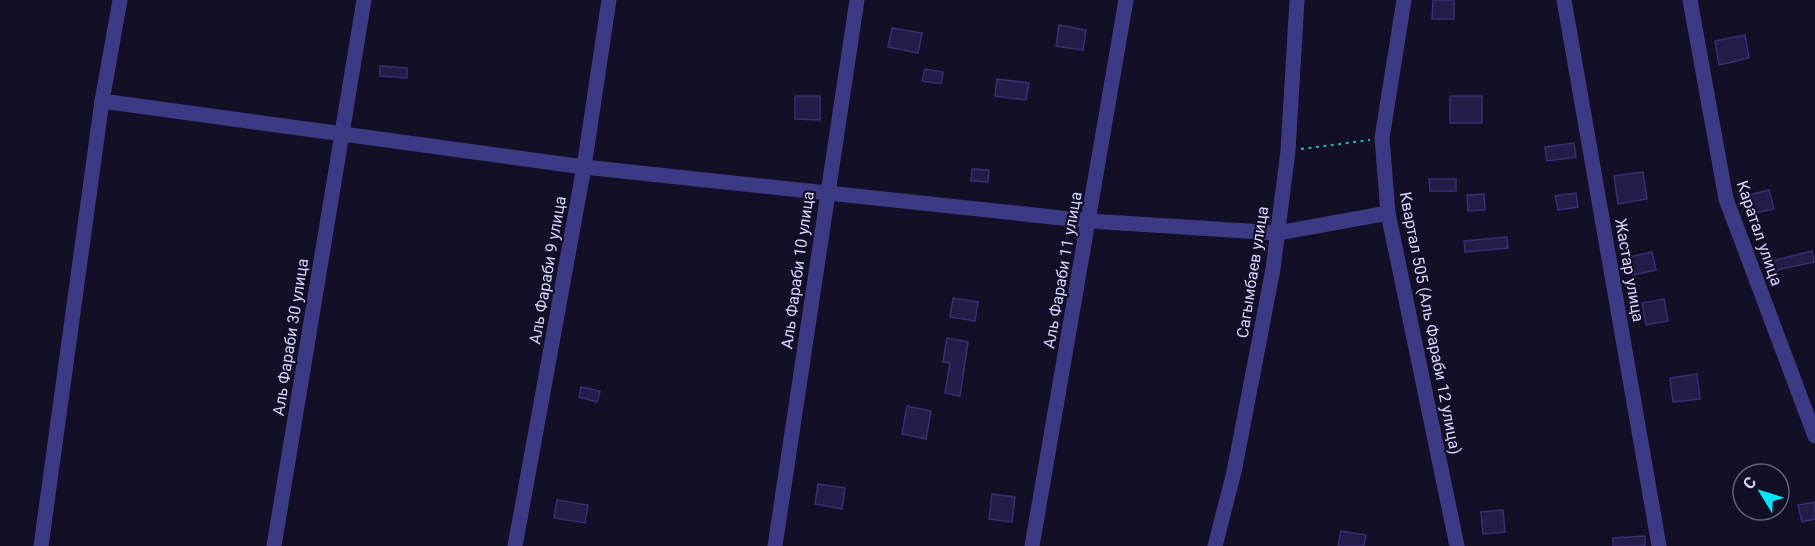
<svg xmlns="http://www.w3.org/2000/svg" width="1815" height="546" font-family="Roboto,sans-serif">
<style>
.building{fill:#241b47;stroke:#3b2d73;stroke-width:1.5}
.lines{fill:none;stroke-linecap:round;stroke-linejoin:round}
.path{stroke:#2fb8b0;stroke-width:2;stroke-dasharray:3 4.5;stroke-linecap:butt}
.minor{stroke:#3d3a85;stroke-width:15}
.tertiary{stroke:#3d3a85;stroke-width:15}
.labels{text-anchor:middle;stroke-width:4.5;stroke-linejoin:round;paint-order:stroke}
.street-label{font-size:16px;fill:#d9d4ff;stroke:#130f26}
</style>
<rect width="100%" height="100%" fill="#130f26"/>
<g class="building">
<path d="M1433 0H1454V19H1432Z"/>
<path d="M1059 25 1086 30 1083 50 1056 46Z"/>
<path d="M892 28 922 33 918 53 888 47Z"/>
<path d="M1745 35 1749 58 1719 65 1715 41Z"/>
<path d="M380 66 407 68V78L380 76Z"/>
<path d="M925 69 943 72 941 84 922 81Z"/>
<path d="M997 79 1029 83 1026 100 995 96Z"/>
<path d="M795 96H820V120L795 119Z"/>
<rect x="1450" y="96" width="32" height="27"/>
<path d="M1574 143 1576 157 1547 161 1545 147Z"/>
<path d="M972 169 989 170 988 182 971 181Z"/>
<path d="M1643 172 1647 199 1618 204 1614 176Z"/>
<path d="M1429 179H1456V191H1430Z"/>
<path d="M1769 190 1774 209 1750 214 1745 196Z"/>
<path d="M1576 193 1578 207 1558 210 1555 196Z"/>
<path d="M1484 194 1485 210 1468 211 1467 195Z"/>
<path d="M1507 237 1508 248 1465 252 1464 241Z"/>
<path d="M1812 251 1814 262 1774 271 1772 261Z"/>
<path d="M1652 252 1656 270 1633 275 1629 257Z"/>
<path d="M953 298 978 302 975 321 950 317Z"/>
<path d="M1664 299 1668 321 1646 325 1642 303Z"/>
<path d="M947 338 968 342 960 396 945 393 950 363 943 362Z"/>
<path d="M1697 374 1700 399 1673 402 1670 378Z"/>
<path d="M581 387 600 391 597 402 579 397Z"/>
<path d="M907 406 931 411 926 439 902 434Z"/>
<path d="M818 484 845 488 842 509 815 504Z"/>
<path d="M992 494 1015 497 1012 522 989 519Z"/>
<path d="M557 500 588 505 585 523 554 518Z"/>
<path d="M1815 502V519L1802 522 1798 505Z"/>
<path d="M1503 510 1505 532 1483 534 1481 512Z"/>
<path d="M1341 531 1366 535 1364 546H1338Z"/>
<path d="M1645 536V546H1613V538Z"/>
</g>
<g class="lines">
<path class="path" d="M1301 149 1370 140"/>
<g class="minor">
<path d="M1404 0 1382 138 1388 213 1457 546"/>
<path d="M1564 0 1659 546"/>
<path d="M1690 0 1726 199 1815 436"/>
<path d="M102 101 584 167 1090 221 1278 233 1388 213"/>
<path d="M41 546 102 101 120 0"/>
<path d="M274 546 364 0"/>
<path d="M515 546 584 167 609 0"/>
<path d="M775 546 857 0"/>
<path d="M1032 546 1126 0"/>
</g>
<path class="tertiary" d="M1215 546 1234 472 1273 269 1288 151 1297 0"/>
</g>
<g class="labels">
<g class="street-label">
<text transform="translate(1760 233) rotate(71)" y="6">Каратал улица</text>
<text transform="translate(547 270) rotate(-80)" y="6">Аль Фараби 9 улица</text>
<text transform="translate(797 270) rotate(-82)" y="6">Аль Фараби 10 улица</text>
<text transform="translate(1062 270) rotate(-80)" y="6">Аль Фараби 11 улица</text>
<text transform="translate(1630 270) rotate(80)" y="6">Жастар улица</text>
<text transform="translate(1252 272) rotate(-81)" y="6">Сагымбаев улица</text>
<text transform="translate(1431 323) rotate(79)" y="6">Квартал 505 (Аль Фараби 12 улица)</text>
<text transform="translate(290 337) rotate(-81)" y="6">Аль Фараби 30 улица</text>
</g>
</g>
<g transform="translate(1761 492) rotate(308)"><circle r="28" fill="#130f26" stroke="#625e7d" stroke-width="1.5"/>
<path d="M0-4.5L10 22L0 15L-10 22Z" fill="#00e5ff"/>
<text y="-9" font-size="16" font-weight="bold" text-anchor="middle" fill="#d9d4ff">С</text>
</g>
</svg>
